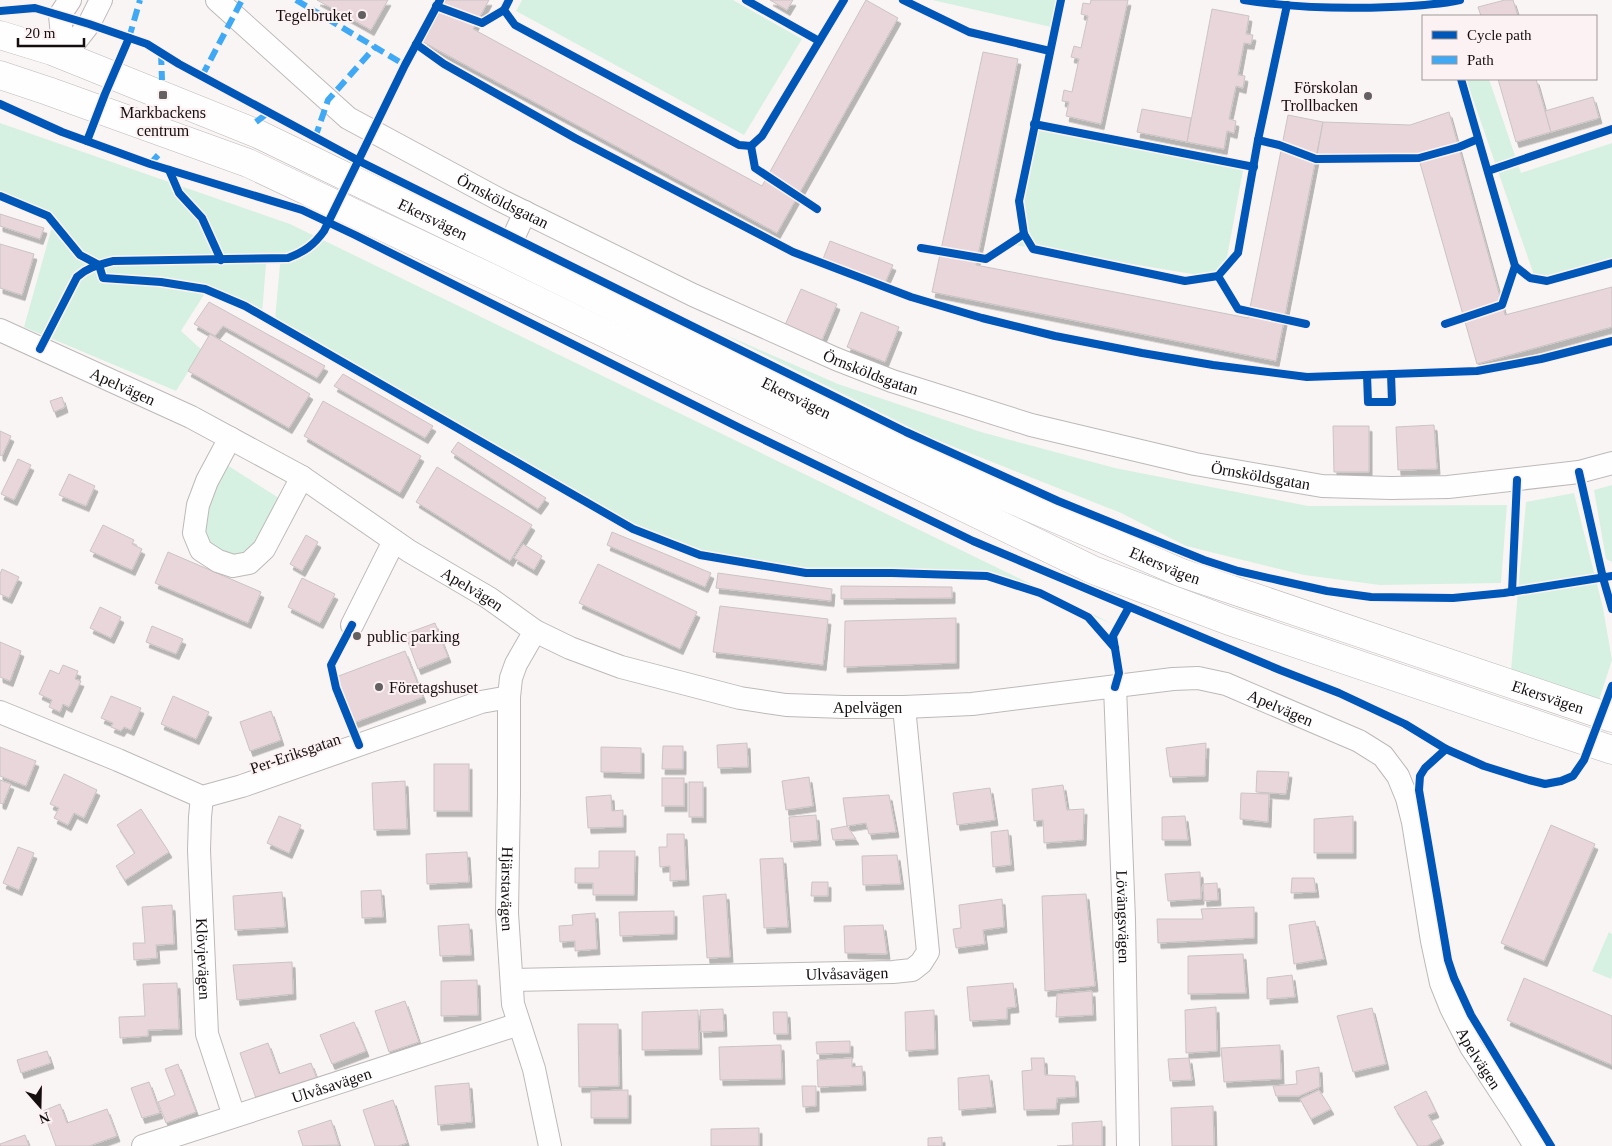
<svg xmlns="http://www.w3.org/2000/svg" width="1612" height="1146" font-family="'Times New Roman',serif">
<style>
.green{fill:#d6f1e2}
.building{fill:#e9d6da;stroke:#cac4c5;filter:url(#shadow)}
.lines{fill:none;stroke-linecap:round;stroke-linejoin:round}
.minor-casing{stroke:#beb9b9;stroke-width:24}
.major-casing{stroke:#beb9b9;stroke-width:29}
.minor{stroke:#fefefe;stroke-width:22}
.major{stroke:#fefefe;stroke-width:28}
.quiet{stroke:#3fa9f5;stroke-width:6;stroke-dasharray:12 6;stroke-linecap:butt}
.cycleway-casing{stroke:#fdf2f3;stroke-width:11}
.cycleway{stroke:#0057b8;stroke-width:8}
.poi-dot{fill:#645f60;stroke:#fdf2f3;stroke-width:2}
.labels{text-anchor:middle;stroke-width:4;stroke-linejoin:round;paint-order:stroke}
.poi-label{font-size:16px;fill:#140e0f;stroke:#fdf2f3;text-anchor:end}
.street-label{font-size:16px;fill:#140e0f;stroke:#fdf2f3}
</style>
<defs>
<filter id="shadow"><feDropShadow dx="3" dy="5.5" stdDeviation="0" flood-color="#0004"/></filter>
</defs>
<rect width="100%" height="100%" fill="#faf5f5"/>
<g class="green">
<path d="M522 0H733L802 39 744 135 516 11Z"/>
<path d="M932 0H1061L1051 27Z"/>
<path d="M1466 79H1489L1521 173 1612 143V258L1536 281Z"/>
<path d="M0 123 290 224 1111 623 1018 587 975 577 782 573 690 555 631 527 275 320 280 264H266L262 314 207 290 181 331 202 350 176 391 24 327 55 216 0 198Z"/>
<path d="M1037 128 1244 165 1223 279 1015 245Z"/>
<path d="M719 332 838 384 981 432 1115 468 1308 506 1507 505 1501 583 1380 585 1304 575 1186 546 1121 513 929 437Z"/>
<path d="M224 463 282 500 255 551 242 560 209 551 201 516Z"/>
<path d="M1612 485V562L1606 559 1594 490Z"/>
<path d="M1574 493 1603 608 1612 660 1598 703 1511 670 1526 502Z"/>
<path d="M1609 932 1612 934V976L1611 979 1592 971Z"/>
</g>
<g class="building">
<path d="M317 0H388L371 30Z"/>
<path d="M446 0H489L473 29 762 186 866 0 898 18 777 233 423 42Z"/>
<path d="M770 0H793L787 10Z"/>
<path d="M1091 0H1128L1101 124 1066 116 1069 102 1062 101 1064 90 1072 92 1079 59 1071 57 1074 46 1081 48 1088 16 1081 14 1083 3 1090 4Z"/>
<path d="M1505 0H1513L1518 16H1481L1478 7Z"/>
<path d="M1212 9 1249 16 1246 34 1253 35 1251 44 1244 43 1238 75 1245 76 1243 88 1236 86 1229 119 1236 121 1234 133 1227 131 1224 149 1187 142Z"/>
<path d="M983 52 1018 59 976 265 1248 318 1288 115 1323 122 1276 361 932 292Z"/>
<path d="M1498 79H1536L1551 132 1516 142Z"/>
<path d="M1593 97 1599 118 1551 132 1545 111Z"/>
<path d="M1142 109 1191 118 1187 142 1137 132Z"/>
<path d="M1449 112 1505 315 1612 287V327L1477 364 1418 156 1317 155 1323 122 1410 125Z"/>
<path d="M0 214 44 228 40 239 0 226Z"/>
<path d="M830 241 893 265 885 283 823 259Z"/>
<path d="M0 244 34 254 22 295 0 288Z"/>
<path d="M801 289 837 304 822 340 785 325Z"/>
<path d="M209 302 325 366 317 378 223 326 215 336 194 324Z"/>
<path d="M861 312 899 327 885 362 847 347Z"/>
<path d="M210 334 310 394 289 428 188 371Z"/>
<path d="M343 374 433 426 425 438 334 386Z"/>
<path d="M62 397 65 407 54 412 50 401Z"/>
<path d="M323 401 421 456 400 493 304 436Z"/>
<path d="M1434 425 1437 469 1398 470 1396 427Z"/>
<path d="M1333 426H1369V472H1334Z"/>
<path d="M0 431 11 436 2 456 0 455Z"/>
<path d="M458 442 546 498 538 509 451 452Z"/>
<path d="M18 459 31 465 14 500 1 494Z"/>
<path d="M437 467 532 525 510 561 416 502Z"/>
<path d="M69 474 95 486 86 506 59 495Z"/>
<path d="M103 525 134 540 132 544 142 549 132 570 90 551Z"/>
<path d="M612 532 711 573 705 587 607 545Z"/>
<path d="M306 535 318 542 302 571 290 564Z"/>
<path d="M523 544 542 556 534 570 514 558Z"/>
<path d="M168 552 261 592 248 623 155 583Z"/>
<path d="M598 564 697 612 680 649 579 603Z"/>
<path d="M2 569 19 577 9 598 0 594V574Z"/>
<path d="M718 573 832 589 831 601 716 588Z"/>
<path d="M302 578 335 594 320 623 288 607Z"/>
<path d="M841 586 952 587V598L841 599Z"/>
<path d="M720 606 828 619 823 665 713 652Z"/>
<path d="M100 607 121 617 111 638 90 628Z"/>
<path d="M956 618V663L844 667 845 621Z"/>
<path d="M435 623 448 657 418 669 405 634Z"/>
<path d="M152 626 183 639 176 654 146 642Z"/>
<path d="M0 642 21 651 10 681 0 677Z"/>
<path d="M405 651 423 697 353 723 336 677Z"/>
<path d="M63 665 78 671 75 679 81 681 69 707 63 704 60 712 49 707 52 700 39 694 50 670 59 674Z"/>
<path d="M111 696 141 708 131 730 124 727 121 731 111 727 113 723 101 718Z"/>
<path d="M173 696 209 712 196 739 161 724Z"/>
<path d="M271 711 281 740 250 751 240 722Z"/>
<path d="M747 743 748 767 718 768 717 745Z"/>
<path d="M1206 743 1205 776 1170 777 1166 748Z"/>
<path d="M663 746H683V769H662Z"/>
<path d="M0 747 36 761 26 786 0 776Z"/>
<path d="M601 747 641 748V773L601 772Z"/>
<rect x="434" y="764" width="35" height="47"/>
<path d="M1257 771 1289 772 1286 794 1256 792Z"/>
<path d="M64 774 97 790 84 818 74 813 68 825 54 818 59 808 50 804Z"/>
<path d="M809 777 813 806 786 810 782 781Z"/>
<rect x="662" y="778" width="22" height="28"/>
<path d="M0 780 11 784 3 804 0 803Z"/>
<path d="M405 781 407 829 374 830 372 783Z"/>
<rect x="689" y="782" width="14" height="35"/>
<path d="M1063 785 1067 810 1084 809 1083 840 1044 843 1043 820 1034 821 1032 789Z"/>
<path d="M990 788 995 820 957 825 953 793Z"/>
<path d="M1241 793 1269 794 1268 822 1240 819Z"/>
<path d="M611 795 612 811 623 810V827L588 828 586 797Z"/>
<path d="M889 795 896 832 869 834 866 823 847 826 843 798Z"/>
<path d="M141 809 169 852 125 880 116 866 135 853 117 825Z"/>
<path d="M816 815 818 840 791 842 789 817Z"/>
<path d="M279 816 301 825 289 853 267 843Z"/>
<path d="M1185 816 1188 840H1162V817Z"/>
<path d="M1353 816V853H1314V819Z"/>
<path d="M1551 825 1595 844 1544 961 1501 943Z"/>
<path d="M847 826 856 839 833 840 831 829Z"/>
<path d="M1008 830 1011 865 993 867 991 832Z"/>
<path d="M667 834H684L686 880 670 881V866L660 867 659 847H667Z"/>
<path d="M18 847 34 853 19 890 3 883Z"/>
<path d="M599 851H635L634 895H593V883H575V868H599Z"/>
<path d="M467 852 469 882 427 884 426 854Z"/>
<path d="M897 855 901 884 863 885 862 856Z"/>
<path d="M783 858 788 927 764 928 760 859Z"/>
<path d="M1200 872 1201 899 1168 901 1165 874Z"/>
<path d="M1292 878H1314L1316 892 1291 893Z"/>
<path d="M812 882H828V896H811Z"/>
<path d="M1217 883 1218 900 1204 901 1203 884Z"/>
<path d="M381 890 383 917 362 918 361 891Z"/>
<path d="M282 892 285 927 235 930 233 896Z"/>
<path d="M726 894 730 957 707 958 703 896Z"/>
<path d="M1086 894 1095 986 1045 991 1042 896Z"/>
<path d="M1002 899 1004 927 983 930 985 944 956 948 953 929 961 928 959 905Z"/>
<path d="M172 905 174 944 156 945 157 958 134 960 133 943H145L142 907Z"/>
<path d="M1254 907V938L1158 943 1157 919H1203L1201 909Z"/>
<path d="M674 911V934L620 936 619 912Z"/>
<path d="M595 913 597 949 575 951V941L560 942 559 926 573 925 572 915Z"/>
<path d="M1315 921 1324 959 1294 964 1289 925Z"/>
<path d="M469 924 471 955 440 956 438 926Z"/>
<path d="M883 925 887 954 845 953 844 926Z"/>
<path d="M1243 954 1246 993 1188 994V956Z"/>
<path d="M292 962 293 994 237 1000 233 965Z"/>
<path d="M1292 975 1295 997 1267 999V978Z"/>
<path d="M1524 978 1612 1016V1065L1507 1020Z"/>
<path d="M477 980 478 1015 441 1016V981Z"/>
<path d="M177 983 179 1029 148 1030V1036L120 1038 119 1017 145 1016 143 984Z"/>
<path d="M1013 983 1016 1007 1007 1008V1019L970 1021 967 987Z"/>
<path d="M1092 991 1093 1015 1056 1017 1057 994Z"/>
<path d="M405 1001 419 1042 389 1052 375 1011Z"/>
<path d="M1216 1007 1217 1051 1186 1053 1185 1010Z"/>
<path d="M1372 1008 1386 1064 1353 1072 1337 1016Z"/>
<path d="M723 1009 724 1031 701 1032 700 1010Z"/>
<path d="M698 1010 699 1049 642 1050V1012Z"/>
<path d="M934 1010 935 1049 906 1051 905 1012Z"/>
<path d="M773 1012H787L788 1034H774Z"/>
<path d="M354 1022 366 1051 332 1064 320 1035Z"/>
<path d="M578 1024H618L619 1086 579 1087Z"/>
<path d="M850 1041V1053L817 1054 816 1042Z"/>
<path d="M268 1043 279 1074 311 1063 317 1079 258 1104 240 1053Z"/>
<path d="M781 1045 782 1079 720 1080 719 1047Z"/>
<path d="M1280 1045 1281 1079 1224 1082 1221 1048Z"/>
<path d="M47 1051 51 1063 21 1073 17 1060Z"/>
<path d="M852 1058V1067L862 1066 863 1085 818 1087 817 1060Z"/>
<path d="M1031 1058H1044L1045 1075 1075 1076 1076 1097 1057 1098 1056 1109 1024 1110 1022 1071 1032 1070Z"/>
<path d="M1189 1058 1192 1080 1170 1081 1168 1059Z"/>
<path d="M178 1064 196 1112 166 1123 158 1102 175 1095 165 1069Z"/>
<path d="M1319 1067 1320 1087 1299 1096H1276L1273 1086 1297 1084 1296 1071Z"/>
<path d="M989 1075 993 1107 959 1110 958 1078Z"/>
<path d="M149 1082 160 1113 142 1118 131 1088Z"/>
<path d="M469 1083 472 1122 438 1125 435 1086Z"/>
<path d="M802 1086H816V1106L803 1107Z"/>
<path d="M628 1090V1118H591V1091Z"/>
<path d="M1319 1090 1331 1109 1311 1119 1300 1099Z"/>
<path d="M1426 1091 1436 1112 1428 1115 1441 1138 1427 1146H1418L1394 1107Z"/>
<path d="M393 1100 407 1143 398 1146H375L363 1110Z"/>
<path d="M60 1104 67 1123 107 1109 117 1136 89 1146H56L43 1111Z"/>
<path d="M1213 1106 1214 1146H1172L1171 1108Z"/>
<path d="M331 1120 339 1145 303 1146 298 1131Z"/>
<path d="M1102 1121V1146H1057L1073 1145 1072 1123Z"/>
<path d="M759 1128V1146H711V1129Z"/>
<path d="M25 1135 29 1146H0V1144Z"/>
<path d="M942 1137V1146H928V1138Z"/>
</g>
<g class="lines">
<g class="minor-casing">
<g id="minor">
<path id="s1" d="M217 0 348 118 500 200 693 295 836 359 892 381 1031 425 1195 464 1322 486 1391 488 1448 487 1579 472 1612 463"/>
<path d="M64 56 89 24 101 0"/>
<path d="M64 56 60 15 70 0"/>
<path d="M506 254 525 212"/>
<path id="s2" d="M0 330 191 417 302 477 409 551 489 598 535 631 570 648 621 667 740 698 786 705 844 707H904L972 704 1173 679 1198 678 1226 684 1359 741 1383 756 1398 776 1407 798 1413 822 1432 941 1441 983 1451 1008 1471 1047 1517 1117 1535 1146"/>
<path d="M230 438 207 481 198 505 194 533 201 550 218 561 233 566 249 563 264 549 302 477"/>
<path d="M352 625 394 541"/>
<path id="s3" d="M535 631 516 664 511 678 509 697V794L507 913 513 1004 534 1069 550 1146"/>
<path id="s4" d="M1115 687 1124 919 1128 1146"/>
<path d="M0 712 118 760 202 797 242 786 481 702 509 697"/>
<path id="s5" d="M202 797 200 817 199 850 207 1034 234 1116"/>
<path id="s6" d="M512 980 893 972 912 970 921 963 928 952 904 707"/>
<path id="s7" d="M143 1146 519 1024"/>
</g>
</g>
<g class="major-casing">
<g id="major">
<path id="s8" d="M0 35 52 51 258 134 506 254 950 473 1182 573 1612 718"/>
<path d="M0 75 48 91 248 163 493 279 1093 570 1229 621 1612 750"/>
</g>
</g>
<use href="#minor" class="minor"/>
<use href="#major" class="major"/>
<g class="quiet">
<path d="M296 0 405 65"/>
<path d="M129 38 140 0"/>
<path d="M161 53 162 80"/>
<path d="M202 76 242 0"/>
<path d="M256 122 269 112"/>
<path d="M315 138 328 100 375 47"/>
<path d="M150 164 160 153"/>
</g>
<g class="cycleway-casing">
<g id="cycleway">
<path d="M509 0 504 10 515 25 739 145 751 146 762 136 844 0"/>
<path d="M746 0 819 41"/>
<path d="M903 0 969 32 1050 51"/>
<path d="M1061 0 1019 201 1024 234 1033 249 1185 281 1218 276 1238 253 1258 140 1287 5"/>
<path d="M1244 0C1293 8 1342 9 1391 7 1415 6 1437 5 1460 0"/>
<path d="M436 6 482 23 504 10"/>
<path d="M0 11 35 8 89 24 147 44 179 64 361 162 906 432 1058 501 1204 560 1238 571 1282 581 1327 591 1371 597 1453 598 1504 593 1612 576"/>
<path d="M416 44 444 64 575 138 793 252 911 297 982 318 1055 336 1142 353 1213 365 1307 377 1477 371 1541 359 1612 341"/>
<path d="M1461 79 1515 266 1530 278 1547 281 1612 263"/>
<path d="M0 104 62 132 150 164 302 210 355 235 742 429 973 541 1280 670 1339 693 1405 724 1446 749 1484 766 1529 780 1545 784 1561 781 1573 776 1584 760 1612 686"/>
<path d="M1034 124 1254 167"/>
<path d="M1258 140 1279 145 1316 159 1419 158 1459 147 1478 139"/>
<path d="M87 141 105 94 129 38"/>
<path d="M751 146 755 168 817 209"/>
<path d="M169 170 179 193 202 218 221 260"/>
<path d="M1488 171 1612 129"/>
<path d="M0 196 48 216 80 255 99 265 103 278 161 282 205 289 245 306 633 529 700 555 806 573H892L987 576 1040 593 1088 617 1115 648"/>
<path d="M921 248 986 259 1024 234"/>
<path d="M1218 276 1238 309 1306 324"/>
<path d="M1445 324 1502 305 1515 266"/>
<path d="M40 349 77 277C88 267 99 265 113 261L288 258C304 252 314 245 324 231L405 65 440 0"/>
<path d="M1367 375 1368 402H1392L1391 374"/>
<path d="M1579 472 1603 578 1612 609"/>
<path d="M1512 592 1517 480"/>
<path d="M352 625 331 665 336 688 359 745"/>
<path d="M1115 687 1119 673 1113 636 1129 607"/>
<path d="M1446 749 1425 768 1420 776 1419 790 1448 960 1454 978 1471 1015 1551 1146"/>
</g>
</g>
<use href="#cycleway" class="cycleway"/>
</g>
<g class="poi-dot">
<circle cx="362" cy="15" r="5"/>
<rect x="158" y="90" width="10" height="10" rx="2.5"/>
<circle cx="1368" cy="96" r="5"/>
<circle cx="357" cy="636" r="5"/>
<circle cx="379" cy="687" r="5"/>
</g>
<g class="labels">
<g class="poi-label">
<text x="352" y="21">Tegelbruket</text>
<text x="1358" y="93">Förskolan<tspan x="1358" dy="18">Trollbacken</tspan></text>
<text x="163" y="118" text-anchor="middle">Markbackens<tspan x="163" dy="18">centrum</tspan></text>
<text x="367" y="642" text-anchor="start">public parking</text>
<text x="389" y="693" text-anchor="start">Företagshuset</text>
</g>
<g class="street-label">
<text dy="6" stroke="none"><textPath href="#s1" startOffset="352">Örnsköldsgatan</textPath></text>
<text dy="6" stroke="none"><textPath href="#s8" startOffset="471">Ekersvägen</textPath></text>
<text dy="6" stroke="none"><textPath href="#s1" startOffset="758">Örnsköldsgatan</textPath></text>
<text dy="6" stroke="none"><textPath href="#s2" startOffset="135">Apelvägen</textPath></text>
<text dy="6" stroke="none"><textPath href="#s8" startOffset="876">Ekersvägen</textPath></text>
<text dy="6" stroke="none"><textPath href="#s1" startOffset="1162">Örnsköldsgatan</textPath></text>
<text dy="6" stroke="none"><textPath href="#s8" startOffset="1281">Ekersvägen</textPath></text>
<text dy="6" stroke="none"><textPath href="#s2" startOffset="540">Apelvägen</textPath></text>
<text dy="6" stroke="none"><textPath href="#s8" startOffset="1686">Ekersvägen</textPath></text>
<text dy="6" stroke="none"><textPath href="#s2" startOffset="960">Apelvägen</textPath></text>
<text dy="6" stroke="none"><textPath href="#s2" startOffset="1380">Apelvägen</textPath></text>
<text transform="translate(295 753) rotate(-19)" y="6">Per-Eriksgatan</text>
<text dy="6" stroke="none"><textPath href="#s3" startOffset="264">Hjärstavägen</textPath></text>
<text dy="6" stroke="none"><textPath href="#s4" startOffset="230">Lövängsvägen</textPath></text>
<text dy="6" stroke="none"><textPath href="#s5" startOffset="162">Klövjevägen</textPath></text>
<text dy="6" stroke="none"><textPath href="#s6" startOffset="335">Ulvåsavägen</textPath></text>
<text dy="6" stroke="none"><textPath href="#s2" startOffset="1815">Apelvägen</textPath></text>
<text dy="6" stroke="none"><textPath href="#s7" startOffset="198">Ulvåsavägen</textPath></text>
</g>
</g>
<rect x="1422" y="15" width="175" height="65" fill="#fdf2f3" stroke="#a09798"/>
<rect x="1432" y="31" width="25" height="8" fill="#0057b8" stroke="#a09798"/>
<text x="1467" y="40" font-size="15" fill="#140e0f">Cycle path</text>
<rect x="1432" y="56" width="25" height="8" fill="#3fa9f5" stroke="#a09798"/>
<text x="1467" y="65" font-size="15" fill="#140e0f">Path</text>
<g transform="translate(40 1106) rotate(160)" stroke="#fdf2f3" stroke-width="4" paint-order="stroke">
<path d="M0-4L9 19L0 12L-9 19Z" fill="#140e0f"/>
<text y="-8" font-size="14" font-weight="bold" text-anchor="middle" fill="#140e0f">N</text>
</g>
<path d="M18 38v8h66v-8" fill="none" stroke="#140e0f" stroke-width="2.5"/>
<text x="25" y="38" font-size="15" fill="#140e0f" stroke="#fdf2f3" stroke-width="4" paint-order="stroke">20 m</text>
</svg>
